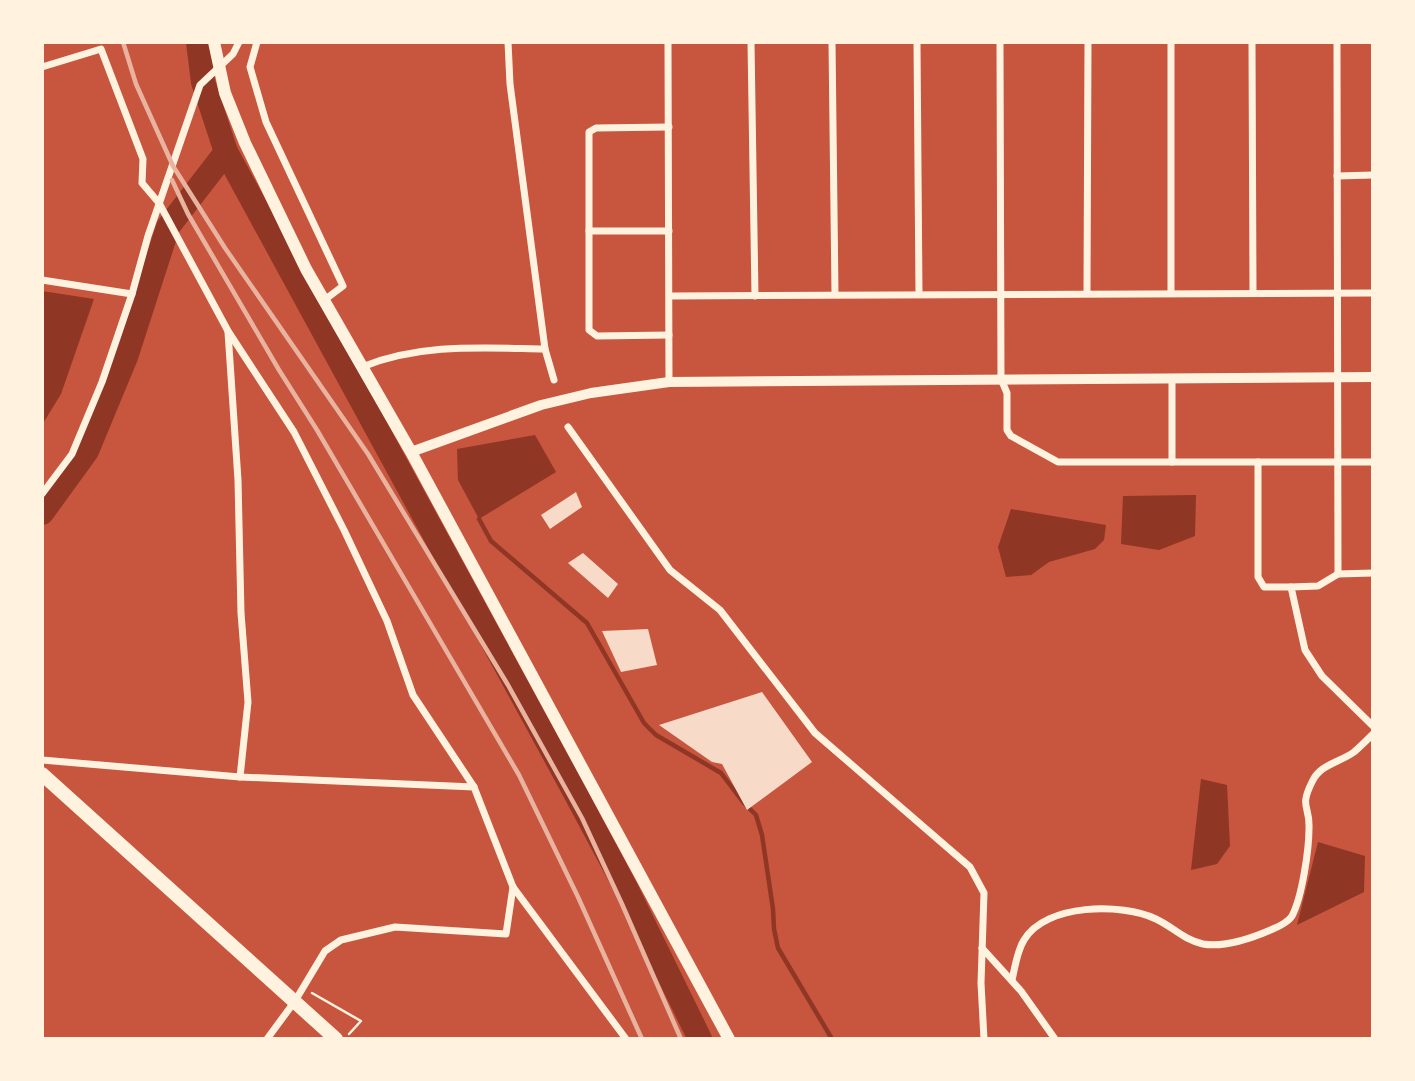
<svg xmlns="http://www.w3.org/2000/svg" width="1415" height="1081" font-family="Manrope,sans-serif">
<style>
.water{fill:#8f3625}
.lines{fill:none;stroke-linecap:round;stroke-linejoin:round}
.stream{stroke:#8f3625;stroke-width:4.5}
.river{stroke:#8f3625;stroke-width:24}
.building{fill:#f7dbc8}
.path{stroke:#fff3e0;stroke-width:2.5}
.minor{stroke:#fff3e0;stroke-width:7}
.tertiary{stroke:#fff3e0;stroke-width:10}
.secondary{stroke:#fff3e0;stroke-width:12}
.trunk{stroke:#fff3e0;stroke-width:14}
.rail{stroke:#e9b49f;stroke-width:4.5}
</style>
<rect width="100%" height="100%" fill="#c8553d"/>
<g class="water">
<path d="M42 291 94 299 61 394 42 425Z"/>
<path d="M535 435 556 472 479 519 458 480 457 449Z"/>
<path d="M1196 495 1195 536 1159 550 1121 544 1123 496Z"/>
<path d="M1011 509 1106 525 1104 540 1095 549 1049 562 1031 575 1006 577 998 547Z"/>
<path d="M1201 779 1227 785 1230 846 1217 864 1191 870Z"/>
<path d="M1318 842 1365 856 1364 892 1297 925Z"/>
</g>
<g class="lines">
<path class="stream" d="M479 519 491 541 587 623 644 723 656 735 721 773 743 802 756 815 762 835 773 909 774 929 778 948 832 1039"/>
<g class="river">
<path d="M198 42 203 82 226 152 573 789 627 890 700 1039"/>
<path d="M42 513 87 451 126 357 168 227 226 152"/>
</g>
</g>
<g class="building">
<path d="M576 492 582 507 550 529 541 515Z"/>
<path d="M583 553 618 584 608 598 568 563Z"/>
<path d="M648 629 657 665 621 672 602 631Z"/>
<path d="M762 692 812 762 747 810 722 764 712 762 659 725Z"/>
</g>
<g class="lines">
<path class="path" d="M312 993 361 1021 349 1034"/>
<g class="minor">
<path d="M257 42 250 67 266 122 343 286 323 301"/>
<path d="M508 42 510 84 545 349 554 380"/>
<path d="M668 42 669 382"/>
<path d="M751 42 755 296"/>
<path d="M832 42 835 294"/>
<path d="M917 42 919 294"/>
<path d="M1000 42 1001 379 1007 393V430L1011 436 1058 462H1373"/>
<path d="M1171 42V293"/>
<path d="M1252 42 1253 293"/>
<path d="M1337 42 1338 574 1373 573"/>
<path d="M42 67 101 49 143 159 142 183 159 203 228 331 294 432 344 530 387 621 413 695 474 787 513 887 626 1039"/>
<path d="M669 127 596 128 589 132V330L597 336 669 335"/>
<path d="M1337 176 1373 175"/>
<path d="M589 231H669"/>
<path d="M42 280 132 294"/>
<path d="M1087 293 1088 42"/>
<path d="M670 296 1373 293"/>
<path d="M228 332 238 480 241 613 248 702 240 777"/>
<path d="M362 367C421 343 483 348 545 349"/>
<path d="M568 427 670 570 720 610 815 733 970 867 984 893 981 983 984 1039"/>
<path d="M1172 462V378"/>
<path d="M1258 462V577L1264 587H1291"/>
<path d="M42 494 72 454 102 382 132 294 148 236 200 85 233 54 239 42"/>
<path d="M1338 574 1318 586 1291 587 1305 650 1322 676 1373 726"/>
<path d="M42 760 240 777 474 787"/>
<path d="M982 948 1021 991 1055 1039"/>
<path d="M1012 980C1015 967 1017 951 1024 940 1046 903 1122 903 1156 919 1173 927 1184 940 1203 944 1226 948 1255 937 1275 928 1280 926 1289 921 1292 916 1302 897 1309 850 1309 828 1310 805 1299 808 1312 782 1320 764 1339 763 1354 752 1360 747 1367 740 1373 734"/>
<path d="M267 1039 295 1001 325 951 341 940 395 927 506 934 513 887"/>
</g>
<path class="tertiary" d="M411 452 541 405 591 393 669 382 1373 377"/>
<path class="secondary" d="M214 42 225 93 245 143 306 269 411 452 729 1039"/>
<path class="trunk" d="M42 774 336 1039"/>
<g class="rail">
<path d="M123 42 136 84 173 166 225 248 368 454 508 685 582 818 622 904 681 1039"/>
<path d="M172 180 188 214 279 370 317 430 519 775 578 897 642 1039"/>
</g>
</g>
<rect width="1415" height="1081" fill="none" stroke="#fff3e0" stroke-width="88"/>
</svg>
